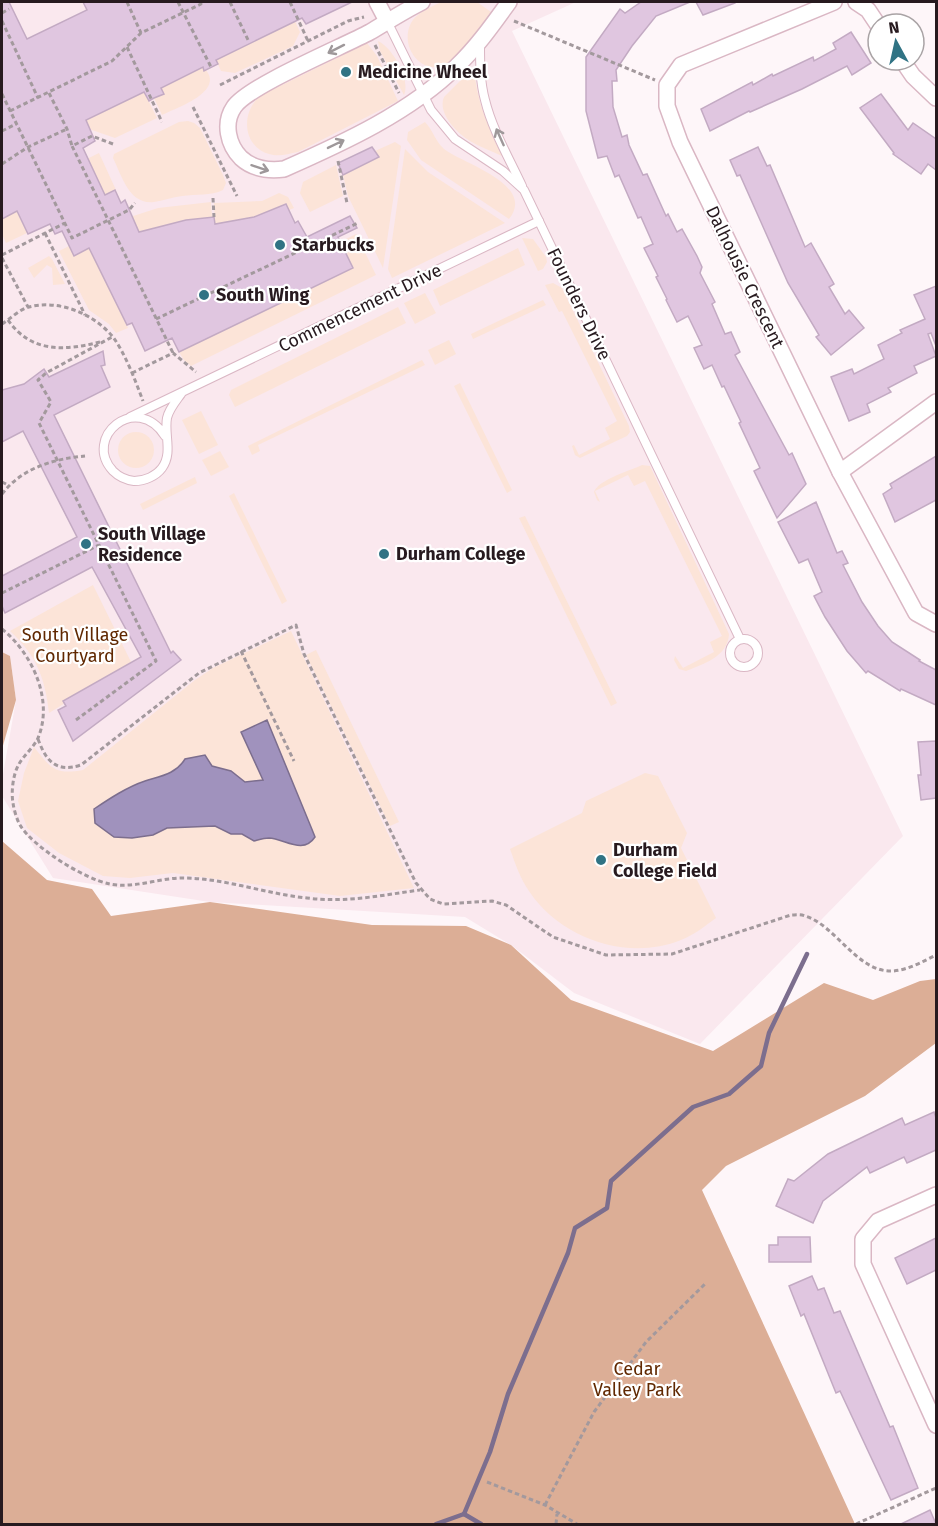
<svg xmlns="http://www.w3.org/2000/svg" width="938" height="1526" font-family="'Fira Sans',sans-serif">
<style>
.built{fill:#fae8ee}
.green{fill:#fce4d8}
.forest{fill:#dcae96}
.water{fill:#a092bd;stroke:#7c6e8e;stroke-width:1.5}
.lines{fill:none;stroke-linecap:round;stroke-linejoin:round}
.stream{stroke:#7c6e8e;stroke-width:4.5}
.building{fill:#e0c6e0;stroke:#c3aac3;stroke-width:1.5}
.lane-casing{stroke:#dab7c4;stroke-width:10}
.street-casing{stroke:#dab7c4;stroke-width:18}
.path{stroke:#a3999d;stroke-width:3;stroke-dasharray:4.5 3;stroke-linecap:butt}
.lane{stroke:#fff;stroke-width:8}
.street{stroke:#fff;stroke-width:15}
.oneway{stroke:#9e989a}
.poi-dot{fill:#307384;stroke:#fff;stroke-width:2}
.labels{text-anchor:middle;stroke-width:4.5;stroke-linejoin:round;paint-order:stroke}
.poi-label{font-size:18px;font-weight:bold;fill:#271a1f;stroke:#fff;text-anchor:start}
.street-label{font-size:18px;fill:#271a1f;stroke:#fff}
.park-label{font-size:18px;fill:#602801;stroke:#fff}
</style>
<rect width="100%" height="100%" fill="#fef6f9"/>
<path class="built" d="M2 2H576L512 31 903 836 700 1044 574 993 511 945 465 917 210 902 53 878 2 796V780L16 700 10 656 2 652Z"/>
<g class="green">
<path d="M441 2H477L491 12C480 27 463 58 446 65 421 76 399 46 411 23 416 13 431 7 441 2Z"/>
<path d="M295 21 300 32 293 46 235 73 221 71 216 60Z"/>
<path d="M378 41C392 47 411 80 404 95L380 51Z"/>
<path d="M367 43 377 56 398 101 298 152C288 154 278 157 269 154 242 146 241 112 260 96Z"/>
<path d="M203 67C228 90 179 107 162 115L154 98 163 94 161 88Z"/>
<path d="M474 67C476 100 488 127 502 156 492 151 480 147 470 141 457 133 437 113 444 97Z"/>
<path d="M144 92 157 118 115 138 89 129 82 122Z"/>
<path d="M188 121 194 123 200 128 223 175 226 183 223 190C211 196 196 194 182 196 172 197 163 201 154 202 129 205 122 176 113 158L114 154 179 122Z"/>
<path d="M425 122C433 130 435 141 444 149 461 163 537 184 509 219L421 160 407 140 408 132Z"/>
<path d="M395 142 401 146 383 268 348 196 343 175 379 157 375 151Z"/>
<path d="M405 149 428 172 505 223 392 278 388 269Z"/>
<path d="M99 153 116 190 105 195 87 159Z"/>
<path d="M336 165 343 196 310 212 300 193 303 182Z"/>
<path d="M2 181 27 233 6 243 2 234Z"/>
<path d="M279 193 288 197 294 208 289 210 286 204 254 217 215 224 214 203 262 201Z"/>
<path d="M211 202 212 217 186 220 139 232 136 226 124 219 158 208Z"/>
<path d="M356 234 376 275 191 366 184 360 179 352 340 242Z"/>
<path d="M522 238 533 239 546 257 547 262 543 269 538 271Z"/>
<path d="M69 246 74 255 89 248 128 328 116 333 109 324 89 310 59 251Z"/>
<path d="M518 248 525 265 440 306 433 290Z"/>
<path d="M49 256 52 259 65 284 53 285 52 268 47 265 34 278 28 268Z"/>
<path d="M553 283 562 288 629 426 630 432 627 436 580 458 575 455 572 446 574 445 579 455 610 439 605 428 617 421 562 311 559 312 545 285Z"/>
<path d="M425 293 436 313 415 324 404 303Z"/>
<path d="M543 300 546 305 473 339 471 334Z"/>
<path d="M398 307 406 323 235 407 229 395 231 390Z"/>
<path d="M449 340 456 354 435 365 428 350Z"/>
<path d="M422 360 425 365 258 445 260 451 252 455 248 446Z"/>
<path d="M460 383 512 490 507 493 454 386Z"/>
<path d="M201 411 218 445 199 454 182 420Z"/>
<circle cx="136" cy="450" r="18"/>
<path d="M220 451 229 467 211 476 202 460Z"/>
<path d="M642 465 650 466 729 634C728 656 704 664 686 671L679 669 674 660 675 656 683 668 714 652 710 642 722 636 645 481 634 486 628 475 595 491 600 502 597 500 594 492C598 480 629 471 642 465Z"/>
<path d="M195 477 197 483 143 510 140 504Z"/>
<path d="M234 493 287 601 282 604 229 496Z"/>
<path d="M525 516 617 703 611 706 519 518Z"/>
<path d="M93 585 131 662 49 713C45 677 36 655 10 631Z"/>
<path d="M291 631 414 888 340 896 173 873 130 878 103 876 59 853 27 828 18 801 24 773 34 747C51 768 54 775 83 770L195 680 213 668Z"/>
<path d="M316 650 399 822 390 826 306 655Z"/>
<path d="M645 773 658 776 687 833 681 848 716 918C705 926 694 935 681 940 627 962 560 938 529 891 520 878 515 863 510 849L582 813 586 801Z"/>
</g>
<g class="forest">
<path d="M2 652 10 656 16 700 2 749Z"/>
<path d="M2 841 47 880 92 889 111 916 210 902 372 925 466 926 511 945 571 1000 713 1051 824 983 873 1000 920 981 936 979V1043L865 1096 726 1166 702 1190 855 1524H2Z"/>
</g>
<path class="water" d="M267 720 311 827 315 837C303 855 285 839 269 838 264 838 258 840 254 841L242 834H231L215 826 167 828 153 835 132 838 114 837 95 823 94 809C109 799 127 787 145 781 161 776 176 774 185 759L205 755 212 766 231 771 245 782 263 780 241 732Z"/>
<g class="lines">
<g class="stream">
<path d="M464 1514 490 1452 508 1394 568 1253 575 1228 607 1208 611 1181 693 1107 729 1094 761 1066 769 1033 807 954"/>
<path d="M464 1514 481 1524"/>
<path d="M436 1524 464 1514"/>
</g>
</g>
<g class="building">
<path d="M2 2H9L27 39 87 10 83 2H352L306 24 302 18 216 60 218 64 204 71 203 67 161 88 164 94 154 98 149 101 144 92 86 120 95 141 83 148 105 195 115 190 121 203 125 200 139 232 186 220 214 217 215 224 254 217 286 204 295 223 298 221 307 237 350 216 357 228 338 237 353 268 179 352 172 338 145 351 132 323 127 325 89 248 74 256 62 231 55 234 50 224 28 234 17 211 2 219Z"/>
<path d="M641 2H690L656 16 632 46 616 70 617 81H612L613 107 622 137 627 135 629 145 643 175 647 174 666 216 668 214 677 232 682 229 697 256 702 267 700 273 715 302 712 304 725 334 731 332 740 352 735 355 789 455 792 453 806 484 777 518 754 471 760 468 739 423 741 422 724 386 722 387 712 365 704 369 694 348 702 345 688 316 677 322 666 300 667 299 656 277 658 276 644 248 653 244 641 217 638 218 619 175 615 177 607 156 598 158 586 111V57L620 9 625 13Z"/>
<path d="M696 2H735V3L703 15Z"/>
<path d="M851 32 871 63 852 75 847 66 802 89 750 112 749 111 710 131 701 109 752 82 753 85 772 74 773 76 813 57 814 61 836 49 833 43Z"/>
<path d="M881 94 908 130 913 123 936 139V170L928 164 921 174 893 154 894 153 860 108Z"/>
<path d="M372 147 379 157 343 175 338 163Z"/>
<path d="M758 147 767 166 770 165 805 247 811 243 834 284 829 287 845 314 849 310 864 328 831 355 816 337 819 335 788 283 740 175 737 176 730 160Z"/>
<path d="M936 286V346L931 333 928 334 936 356 914 366 917 373 888 388 891 392 867 404 870 412 849 421 831 377 852 369 854 374 884 359 878 345 902 333 900 330 925 319 914 295Z"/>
<path d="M103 351 105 365 101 366 110 387 54 415 171 653 173 651 181 660 73 741 58 710 66 706 63 701 141 657 92 567 5 613 2 606V576L77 537 23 431 2 442V390L24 384 44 369 49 377Z"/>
<path d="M936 456V500L895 522 883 494 892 488 890 484Z"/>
<path d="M816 502 837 553 842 551 848 563 843 565 862 602 878 626 892 642 920 660 919 661 936 670V705L901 689 900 691 868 671 866 673 847 651 825 617 814 596 822 592 808 559 799 563 778 522Z"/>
<path d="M936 741V798L921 800 918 775H921L918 742Z"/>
<path d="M934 1112 936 1118V1150L907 1163 904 1157 870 1173 867 1167 823 1201 813 1223 776 1206 788 1179 794 1181 828 1154 902 1118 905 1125Z"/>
<path d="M778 1237H810L811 1262H769V1245H778Z"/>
<path d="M936 1238V1270L907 1284 895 1258Z"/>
<path d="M812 1276 818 1290 824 1288 834 1313 840 1311 890 1427 893 1426 918 1488 891 1500 840 1391 836 1393 804 1314 801 1316 789 1286Z"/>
<path d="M930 1510 936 1524H901Z"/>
</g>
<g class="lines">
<g class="lane-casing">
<g id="lane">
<path d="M387 21 431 110 455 139 503 171 524 190 740 639"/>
<path d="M480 44C480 63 480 82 485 100 492 129 509 158 522 186"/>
<path d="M130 417 539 221"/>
<path d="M165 436C136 391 82 438 113 471 119 477 126 480 134 481 145 481 156 476 162 468 173 453 164 435 167 418 169 409 176 401 181 394"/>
<circle cx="744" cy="653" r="14"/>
</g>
</g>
<g class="street-casing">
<g id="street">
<path d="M377 2 387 21"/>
<path d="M422 2C404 11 387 22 370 32 342 47 248 86 234 107 223 123 228 145 241 158 253 169 268 171 284 169 343 143 411 112 457 66 477 47 493 24 509 2"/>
<path d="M834 2 681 65 667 85V106L680 142 840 472 916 613 936 624"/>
<path d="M856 2 868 10 878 25"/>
<path d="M902 60 913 76 936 98"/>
<path d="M840 472 936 402"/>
<path d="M936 1195 878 1221 863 1239V1264L936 1425"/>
</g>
</g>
<g class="path">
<path d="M127 2 141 33"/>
<path d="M178 2 211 67"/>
<path d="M230 2 249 42"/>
<path d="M290 2 308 41"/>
<path d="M2 13 9 9"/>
<path d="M2 21 38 98"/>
<path d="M514 21 655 80"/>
<path d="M375 45 399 93"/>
<path d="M127 47 162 122"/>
<path d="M220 85 348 21 364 17"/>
<path d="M49 93 67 129 72 146"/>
<path d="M2 94 72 238 129 210 135 203"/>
<path d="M193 107 237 196"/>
<path d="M10 111 112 61 141 33 201 4 200 2"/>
<path d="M2 131 16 124"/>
<path d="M113 144 92 136 72 146 173 353"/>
<path d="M338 161 347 203"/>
<path d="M2 164 28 147 67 129"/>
<path d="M213 198 214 217"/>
<path d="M45 233 85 315"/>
<path d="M2 255 65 223"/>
<path d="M2 258 28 307"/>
<path d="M156 319 358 223"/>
<path d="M8 320C31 353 64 351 100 342"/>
<path d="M2 324C10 319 20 309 29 307 59 299 94 314 113 337 126 355 135 380 143 401"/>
<path d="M132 373 173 353 196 372"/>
<path d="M2 482 8 485"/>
<path d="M2 494C22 468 53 459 85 456"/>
<path d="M2 593 99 545"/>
<path d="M2 629C32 653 54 700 38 738 34 747 24 755 19 764 13 774 11 792 13 803 14 810 17 820 20 825 33 847 84 879 110 884 135 889 161 877 186 878 227 879 267 894 307 898 347 903 382 895 420 890"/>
<path d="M241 651 294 761"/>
<path d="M76 720 156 661 39 423 51 402 38 380 46 373 112 337"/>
<path d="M38 739C46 761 56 773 81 765L199 673 296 625 304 654 416 883 430 899 443 904 492 901 506 905 553 937 606 955 672 954 791 915C795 915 800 914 805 916 836 925 857 973 893 971 908 970 924 961 936 955"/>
<path d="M487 1482 545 1505 577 1524"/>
<path d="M545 1505 594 1412 646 1342 706 1283"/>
<path d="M556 1524 557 1514"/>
<path d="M856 1524 936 1488"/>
</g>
<use href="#lane" class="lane"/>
<use href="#street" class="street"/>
</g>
<defs><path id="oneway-shaft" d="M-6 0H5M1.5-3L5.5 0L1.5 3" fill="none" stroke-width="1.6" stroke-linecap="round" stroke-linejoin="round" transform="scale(1.5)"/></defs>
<g class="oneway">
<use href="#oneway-shaft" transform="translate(336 49) rotate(153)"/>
<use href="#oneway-shaft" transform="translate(500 137) rotate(-114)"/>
<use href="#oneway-shaft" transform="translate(336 144) rotate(-26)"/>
<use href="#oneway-shaft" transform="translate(260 168) rotate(18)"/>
</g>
<g class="poi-dot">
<circle cx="346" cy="72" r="6"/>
<circle cx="280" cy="245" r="6"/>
<circle cx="204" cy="295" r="6"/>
<circle cx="86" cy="544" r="6"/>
<circle cx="384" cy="554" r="6"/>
<circle cx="601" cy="860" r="6"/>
</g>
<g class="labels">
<g class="poi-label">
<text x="358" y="78">Medicine Wheel</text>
<text x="292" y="251">Starbucks</text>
<text x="216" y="301">South Wing</text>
<text x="98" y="540">South Village<tspan x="98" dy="21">Residence</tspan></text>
<text x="396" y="560">Durham College</text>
<text x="613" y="856">Durham<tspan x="613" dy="21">College Field</tspan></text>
</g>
<g class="street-label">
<text transform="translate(745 277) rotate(64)" y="6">Dalhousie Crescent</text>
<text transform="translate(579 304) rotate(64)" y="6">Founders Drive</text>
<text transform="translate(360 308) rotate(-26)" y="6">Commencement Drive</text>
</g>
<g class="park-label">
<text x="75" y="641">South Village<tspan x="75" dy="21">Courtyard</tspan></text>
<text x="637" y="1375">Cedar<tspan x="637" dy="21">Valley Park</tspan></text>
</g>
</g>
<rect width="938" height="1526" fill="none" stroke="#271a1f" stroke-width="6"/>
<g transform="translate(896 42) rotate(352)"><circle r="28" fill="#ffffff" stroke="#a9a3a5" stroke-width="1.5"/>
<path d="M0-4.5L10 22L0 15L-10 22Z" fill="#307384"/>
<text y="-9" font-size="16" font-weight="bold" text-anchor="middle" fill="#271a1f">N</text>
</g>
</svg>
